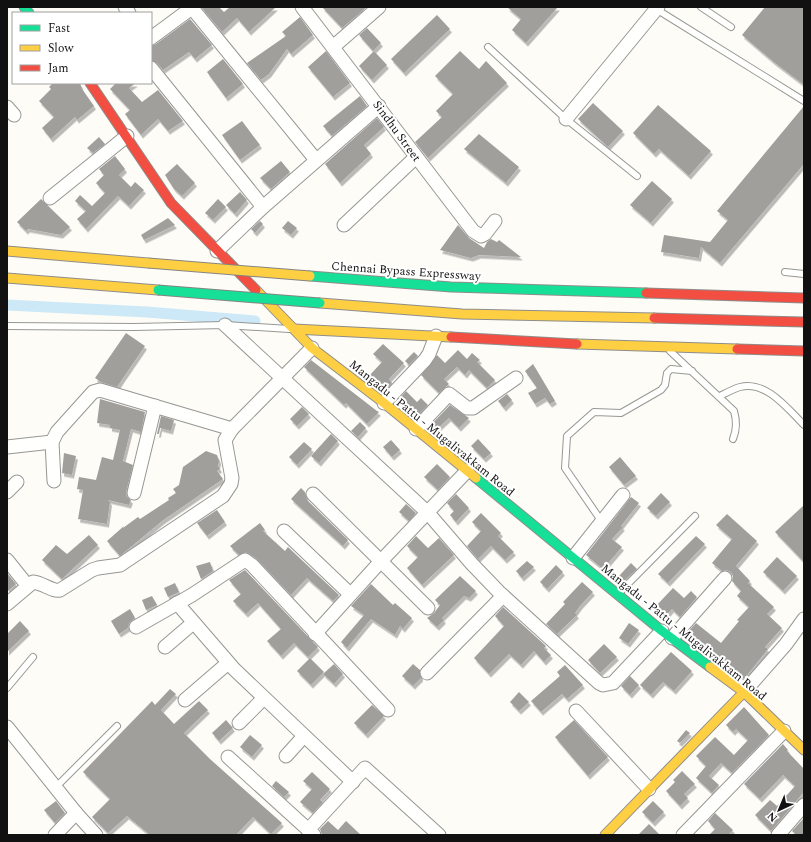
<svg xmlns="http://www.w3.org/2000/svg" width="811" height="842" font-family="Spectral,serif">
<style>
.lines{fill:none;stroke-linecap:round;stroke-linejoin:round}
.canal{stroke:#cde8f7;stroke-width:11}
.building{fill:#a19f9c;filter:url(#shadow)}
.lane-casing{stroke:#979795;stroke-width:8}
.street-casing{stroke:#979795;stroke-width:15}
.fast-casing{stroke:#8e8d8b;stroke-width:11}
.slow-casing{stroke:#8e8d8b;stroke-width:11}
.jam-casing{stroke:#8e8d8b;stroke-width:11}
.lane{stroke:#fffffe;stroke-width:6}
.street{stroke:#fffffe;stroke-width:13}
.fast{stroke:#16e098;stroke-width:9}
.slow{stroke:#ffcf43;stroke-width:9}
.jam{stroke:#f24e42;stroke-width:9}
.fast-bridge-casing{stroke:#858482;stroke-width:11;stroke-linecap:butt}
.slow-bridge-casing{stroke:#858482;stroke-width:11;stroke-linecap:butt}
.fast-bridge{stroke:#16e098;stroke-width:9}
.slow-bridge{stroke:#ffcf43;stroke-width:9}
.labels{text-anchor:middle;stroke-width:4;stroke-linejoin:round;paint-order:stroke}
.street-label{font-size:12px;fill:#111;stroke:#fff}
</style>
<defs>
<filter id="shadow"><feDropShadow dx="2" dy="3.5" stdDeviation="0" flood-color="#0004"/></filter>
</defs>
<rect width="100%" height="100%" fill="#fdfcf7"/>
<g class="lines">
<path class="canal" d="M7 305 147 312 255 321"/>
</g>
<g class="building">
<path d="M219 7 224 12 230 7H276L249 32 237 18 222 32 202 8Z"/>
<path d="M322 7H367L342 28Z"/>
<path d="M507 7H558L526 43 512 30 521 19Z"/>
<path d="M765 7H804V85L775 63 742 35Z"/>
<path d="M437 15 450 29 404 73 391 59Z"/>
<path d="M300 17 313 35 291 54 287 49 269 74 261 80 247 63 286 36 282 32Z"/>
<path d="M190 19 212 45 195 59 189 52 163 70 157 63 151 60V46L156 44Z"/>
<path d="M367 28 381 43 373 51 359 35Z"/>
<path d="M326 51 350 83 333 97 308 67Z"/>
<path d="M374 51 387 65 372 80 359 66Z"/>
<path d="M460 51 479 69 486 61 507 83 428 158 415 142 442 117 436 111 453 94 435 76Z"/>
<path d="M223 59 243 84 226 98 207 72Z"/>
<path d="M53 83H80L82 89 94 106 77 120 75 117 51 139 42 128 54 117 39 101 51 89 49 87Z"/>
<path d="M116 83H136L129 88 142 102 158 90 183 121 168 131 158 119 141 135 125 114 130 110 110 89Z"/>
<path d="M360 96 367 106 332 136 323 126Z"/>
<path d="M593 103 623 131 608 147 578 119Z"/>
<path d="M658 105 711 151 689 176 659 149 654 154 633 133Z"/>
<path d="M804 106V164L720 263 701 247 699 258 661 252 664 235 710 242 728 220 717 211Z"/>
<path d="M377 118 384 127 364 145 371 154 340 183 325 164Z"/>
<path d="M242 121 260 145 240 160 222 135Z"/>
<path d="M479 134 519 167 506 183 464 149Z"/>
<path d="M99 137 105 144 93 153 87 148Z"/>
<path d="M115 156 125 169 119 175 131 187 135 182 144 190 129 206 118 196 86 229 77 219 86 211 75 201 80 195 92 206 105 193 96 183 104 175 99 169Z"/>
<path d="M281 161 290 172 271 189 260 178Z"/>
<path d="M177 164 195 183 182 196 174 189 165 175Z"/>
<path d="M652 181 672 199 651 223 630 205Z"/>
<path d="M240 192 247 200 235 214 226 205Z"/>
<path d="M41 199 70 227 61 235 28 229 26 231 17 222Z"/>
<path d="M218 199 226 207 213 220 205 213Z"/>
<path d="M168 218 175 225 144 240 141 235Z"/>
<path d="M260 221 263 224 255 233 251 229Z"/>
<path d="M288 221 297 228 291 235 282 228Z"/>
<path d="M458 225 469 238 484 248 487 242 491 239 497 242 499 240 521 257 479 255 471 258 440 250Z"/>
<path d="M126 333 145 346 117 387 101 382 95 378Z"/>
<path d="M383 344 404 363 389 379 392 383 385 390 369 376 382 362 373 354Z"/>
<path d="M458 350 467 359 472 353 480 360 477 362 495 380 487 388 469 370 465 375 457 367 444 379 449 384 439 393 421 375 437 355 445 363Z"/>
<path d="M414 352 418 356 409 365 405 361Z"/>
<path d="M311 360 377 411 379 412 367 424 346 403 344 405 304 367Z"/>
<path d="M533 364 555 401 550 404 545 398 535 404 528 393 537 388 525 371Z"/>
<path d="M406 391 417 402 421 398 428 405 417 416 400 398Z"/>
<path d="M507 394 512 400 504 408 498 401Z"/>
<path d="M100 399 145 412 141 432 131 429 123 461 133 465 126 492V496L131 500 129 505 108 500 110 502 107 524 78 519 83 490 77 489 79 477 96 480 102 457 113 460 120 430 110 428V425L97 423Z"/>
<path d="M450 405 469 418 459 428 449 418 435 431 429 427Z"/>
<path d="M302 407 309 414 297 426 290 419Z"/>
<path d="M161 416 174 420 171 431 160 428 159 434H157Z"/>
<path d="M360 422 366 428 358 437 351 431Z"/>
<path d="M331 434 338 441 319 463 311 456Z"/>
<path d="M478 439 491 453 484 459 471 446Z"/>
<path d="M391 440 400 450 392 457 383 447Z"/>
<path d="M304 442 312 449 297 465 289 457Z"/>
<path d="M206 451 217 455 219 461 218 466 220 469 217 471 223 479 162 521 120 556 107 541 124 526 123 528 138 517 140 519 169 500 168 498 176 493 173 489 179 485 183 467Z"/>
<path d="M64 453 76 456 72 475 62 473Z"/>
<path d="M620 457 636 476 624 485 609 467Z"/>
<path d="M437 464 450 477 438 490 424 477Z"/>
<path d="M301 488 305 492 307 500 348 540 343 546 291 499Z"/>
<path d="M661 493 670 502 656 516 647 508Z"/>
<path d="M456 494 469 508 456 522 450 515 454 511 447 503Z"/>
<path d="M631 497 639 503 621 526 623 527 612 539 622 547 603 569 586 555Z"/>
<path d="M406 504 416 513 409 521 399 512Z"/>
<path d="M804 505V562L775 532Z"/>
<path d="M217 510 225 522 207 536 197 523Z"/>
<path d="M481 513 501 533 498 536 514 552 505 560 491 546 478 559 467 546 481 531 472 522Z"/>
<path d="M727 514 757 541 736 566 750 581 748 583 774 607 767 614 782 628 765 647 768 649 744 679 685 635 696 623 721 643 739 621 737 620 749 607 737 596 741 591 732 581 733 576 731 572 726 570 722 571 712 563 732 539 716 525Z"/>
<path d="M260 523 265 530 263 531 285 551 288 547 339 595 333 601 307 578 291 595 257 559 246 552 239 555 230 546Z"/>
<path d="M89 535 98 545 62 579 42 560 56 545 67 554Z"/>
<path d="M416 536 428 548 439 538 454 555 422 585 407 568 418 557 407 546Z"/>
<path d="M696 536 705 544 668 583 658 574Z"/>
<path d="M777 557 797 576 783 591 763 572Z"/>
<path d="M527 561 534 567 522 578 516 571Z"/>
<path d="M210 562 213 571 201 579 196 566Z"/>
<path d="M631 563 637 569 624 581 619 576Z"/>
<path d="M556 565 563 572 547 589 540 582Z"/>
<path d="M245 570 318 647 308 657 294 643 281 656 267 641 281 629 258 603 246 614 233 601 241 594 229 580Z"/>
<path d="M7 573 16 584 7 592Z"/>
<path d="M460 576 476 591 469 598 464 596 442 618 444 620 437 627 427 618 434 613 440 605 435 600Z"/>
<path d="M582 582 593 592 580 606 575 613 577 615 557 634 546 624 565 604 563 602Z"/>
<path d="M175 583 179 592 168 597 164 588Z"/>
<path d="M371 584 393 605 395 603 412 618 403 629 400 626 395 635 371 619 347 648 341 642 364 615 351 606Z"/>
<path d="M673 588 684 598 691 591 697 597 680 617 672 609 666 616 655 607Z"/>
<path d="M152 596 157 605 146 610 142 600Z"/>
<path d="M503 607 546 646 544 648 551 655 544 662 534 651 521 665 509 654 489 674 474 658 504 626 495 616Z"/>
<path d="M130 609 135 618 129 623 128 628 119 634 111 621Z"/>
<path d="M20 621 29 631 7 652V634Z"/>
<path d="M629 623 639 630 628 644 619 638Z"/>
<path d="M604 644 617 657 600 673 588 660Z"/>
<path d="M671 652 692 671 674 691 663 682 651 695 640 685Z"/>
<path d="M310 658 324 672 311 685 297 671Z"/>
<path d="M334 664 343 674 334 684 323 674Z"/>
<path d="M413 664 420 670 421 678 413 686 402 676Z"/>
<path d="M565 665 583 685 567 699 562 694 541 712 531 701 560 676 557 672Z"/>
<path d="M630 676 639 685 630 695 621 686Z"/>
<path d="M170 689 176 694 161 710 174 724 199 701 208 710 184 733 210 759 282 823 271 834 253 817 236 835H150L127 816 108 833 92 817 110 799 83 772 152 701 155 705Z"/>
<path d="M519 692 529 702 519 711 510 702Z"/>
<path d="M372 705 384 716 366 735 354 723Z"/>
<path d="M744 707 769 735 732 773 721 763 709 776 719 785 712 793 696 778 706 766 696 756 715 737 734 755 748 740 736 729 733 732 726 725Z"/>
<path d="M226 720 233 728 219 741 212 733Z"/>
<path d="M574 720 608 757 588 776 555 737Z"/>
<path d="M686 730 690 733 680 743 677 741Z"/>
<path d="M250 735 262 745 252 757 240 747Z"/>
<path d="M783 744 788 750 787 751 804 769V795L803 793 771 831 755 815 770 800 777 806 795 786 783 775 760 799 744 784Z"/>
<path d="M682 771 695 784 684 794 688 798 680 806 666 791 675 782 673 780Z"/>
<path d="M312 772 330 789 320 800 323 802 313 813 300 802 312 789 303 781Z"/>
<path d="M276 781 289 792 284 797 272 786Z"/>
<path d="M56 801 65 813 55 823 44 810Z"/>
<path d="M653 801 664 812 653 823 642 812Z"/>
<path d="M715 813 733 830 728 835H709L715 829 708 821Z"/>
<path d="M803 819 804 835H796L792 831Z"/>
<path d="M328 821 338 830 346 821 361 835H322L320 829Z"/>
<path d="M649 824 660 835H638Z"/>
</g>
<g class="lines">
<g class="lane-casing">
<g id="lane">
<path d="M701 7 731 27"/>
<path d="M656 9 804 101"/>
<path d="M488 47 566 119 637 176"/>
<path d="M785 272 804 274"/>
<path d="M7 326 134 327 225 325 289 329"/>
<path d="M670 351 734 411C737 421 737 429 733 439"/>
<path d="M720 396C726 393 733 389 740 387 766 380 788 409 804 425"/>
<path d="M602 522 565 468 567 436 594 412 621 413 661 390 665 385 667 373 671 369 692 371"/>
<path d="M619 593 695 516"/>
<path d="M7 688 33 657"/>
<path d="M56 787 117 726"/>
</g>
</g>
<g class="street-casing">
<g id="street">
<path d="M125 7 129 13"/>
<path d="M302 7 473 231 481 236 485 234 495 221"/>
<path d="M192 8 316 160"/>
<path d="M151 38 193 7"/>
<path d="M333 47 379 7"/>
<path d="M151 68 263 207"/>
<path d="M7 107 14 115"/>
<path d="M566 119 658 7"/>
<path d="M50 198 127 136"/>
<path d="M344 225 416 157"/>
<path d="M217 251 263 207 379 106"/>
<path d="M225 325 428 513 472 564 499 592 599 683 603 685 613 683 662 631"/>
<path d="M384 403 425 360 429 354 436 336"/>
<path d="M416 429 449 394 467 408H473L516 378"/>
<path d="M7 447 52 442"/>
<path d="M54 481 52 442 57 432 93 392 100 390 232 429"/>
<path d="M7 492 17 482"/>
<path d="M134 493 155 406"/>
<path d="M313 494 428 608"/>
<path d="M284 531 350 594"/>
<path d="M573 558 623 495"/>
<path d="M7 560 27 585"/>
<path d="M177 603 234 669 353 782"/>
<path d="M7 604 33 582C43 583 53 592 60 590L92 570 98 568 120 565 223 496 231 484 232 478 225 440 232 429 312 348"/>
<path d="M136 627 192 595 245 560 252 565 388 710"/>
<path d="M315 634 381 561 467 471"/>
<path d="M672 638 725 578"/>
<path d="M165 647 193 623"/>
<path d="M427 673 503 596"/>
<path d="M744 692 786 644 804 619"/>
<path d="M185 700 228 663"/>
<path d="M576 711 649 789"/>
<path d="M239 723 264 698"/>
<path d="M7 727 76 813 96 835"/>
<path d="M286 756 304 736"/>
<path d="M228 757 314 835"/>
<path d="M308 830 365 768 439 835"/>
<path d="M55 835 76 813"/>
<path d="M683 835 784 731"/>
<path d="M778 835 804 805"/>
</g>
</g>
<g class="fast-casing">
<g id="fast">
<path d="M24 7 29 13"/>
<path d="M310 276 451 287 646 293"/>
<path d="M476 478 662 631 710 667"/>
</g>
</g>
<g class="slow-casing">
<g id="slow">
<path d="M7 251 148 263"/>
<path d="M7 278 158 290"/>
<path d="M256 290 312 348 384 403 476 478"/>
<path d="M320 303 462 314 654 318"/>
<path d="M294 329 451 337"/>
<path d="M577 344 737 349"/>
<path d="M710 667 744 692 804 750"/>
<path d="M605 835 744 692"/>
</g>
</g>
<g class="jam-casing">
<g id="jam">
<path d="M90 83 171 203 256 290"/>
<path d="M646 293 804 298"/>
<path d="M654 318 804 322"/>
<path d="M451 337 577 344"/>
<path d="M737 349 804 351"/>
</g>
</g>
<use href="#lane" class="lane"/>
<use href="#street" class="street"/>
<use href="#fast" class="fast"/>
<use href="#slow" class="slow"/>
<use href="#jam" class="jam"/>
<g class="fast-bridge-casing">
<path id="fast-bridge" d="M158 290 320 303"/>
</g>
<g class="slow-bridge-casing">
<path id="slow-bridge" d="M148 263 310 276"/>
</g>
<use href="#fast-bridge" class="fast-bridge"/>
<use href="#slow-bridge" class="slow-bridge"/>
</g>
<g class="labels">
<g class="street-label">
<text transform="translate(397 131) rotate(54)" y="4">Sindhu Street</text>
<text transform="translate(406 271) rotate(4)" y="4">Chennai Bypass Expressway</text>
<text transform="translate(432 428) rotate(39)" y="4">Mangadu - Pattu - Mugalivakkam Road</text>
<text transform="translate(684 632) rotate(39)" y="4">Mangadu - Pattu - Mugalivakkam Road</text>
</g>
</g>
<rect width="811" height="842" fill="none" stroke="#111111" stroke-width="16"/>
<rect x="12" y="12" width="140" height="72" fill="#ffffff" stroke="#a0a0a0"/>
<rect x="20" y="25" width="20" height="6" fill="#16e098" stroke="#a0a0a0"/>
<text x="48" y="32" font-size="12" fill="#111111">Fast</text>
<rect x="20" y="45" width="20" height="6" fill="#ffcf43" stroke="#a0a0a0"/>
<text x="48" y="52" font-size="12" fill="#111111">Slow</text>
<rect x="20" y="65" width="20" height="6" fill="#f24e42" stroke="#a0a0a0"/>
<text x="48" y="72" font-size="12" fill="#111111">Jam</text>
<g transform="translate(779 810) rotate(224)" stroke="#ffffff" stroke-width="3" paint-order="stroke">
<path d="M0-3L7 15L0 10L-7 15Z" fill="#111111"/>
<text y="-6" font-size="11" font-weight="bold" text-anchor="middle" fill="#111111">N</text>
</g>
</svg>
